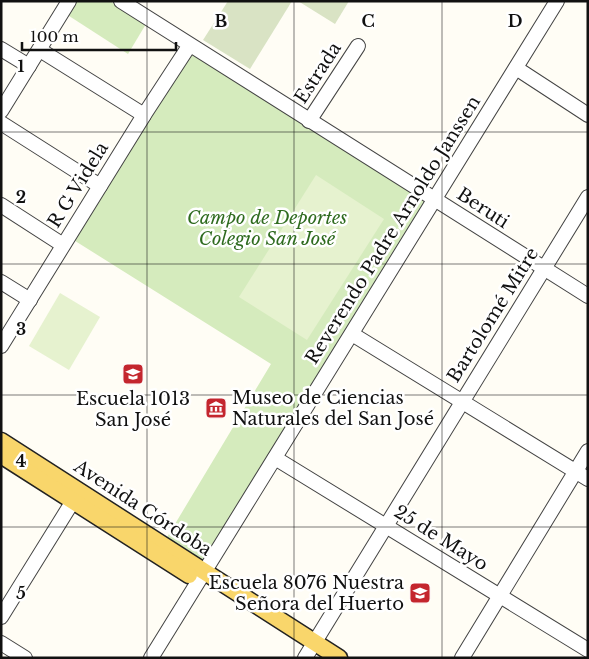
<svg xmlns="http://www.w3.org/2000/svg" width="589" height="659" font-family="'Libre Baskerville',serif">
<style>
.green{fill:#d5ebbd}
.cemetery{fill:#d9e3c4}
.pitch{fill:#e6f2cf}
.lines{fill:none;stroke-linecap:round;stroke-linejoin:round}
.minor-casing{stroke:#444;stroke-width:16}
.major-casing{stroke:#222;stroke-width:19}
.minor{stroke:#fff;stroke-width:14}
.major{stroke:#f9d66b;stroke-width:16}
.grid{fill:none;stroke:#111;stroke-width:1;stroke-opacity:0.55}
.labels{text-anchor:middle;stroke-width:5;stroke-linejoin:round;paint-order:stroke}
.street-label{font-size:18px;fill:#111;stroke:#fff}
.park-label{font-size:18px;font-style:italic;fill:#2f6b1f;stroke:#fff}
.poi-label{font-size:18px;fill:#111;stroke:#fff;text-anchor:start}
.grid-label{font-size:16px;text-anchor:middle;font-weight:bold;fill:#111;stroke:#fff;stroke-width:5;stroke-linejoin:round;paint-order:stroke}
</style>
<rect width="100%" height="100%" fill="#fffdf5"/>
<g class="green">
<path d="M74 1H110L146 24 128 54 66 14Z"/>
<path d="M189 46 435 199 208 566 166 539 271 364 72 239Z"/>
</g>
<g class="cemetery">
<path d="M228 1H292L250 69 203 40Z"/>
<path d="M298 1H349L335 24Z"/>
</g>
<g class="pitch">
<path d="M316 175 384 219 307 340 239 297Z"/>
<path d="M60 293 100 317 69 370 29 346Z"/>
</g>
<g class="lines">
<g class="minor-casing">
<g id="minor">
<path d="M121 1 588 296"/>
<path d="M1 49 29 66"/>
<path d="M40 50 144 115"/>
<path d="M516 68 588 115"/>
<path d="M1 111 69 1"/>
<path d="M309 121 358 46"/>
<path d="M1 123 100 186"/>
<path d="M1 205 63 245"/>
<path d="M1 282 30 300"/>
<path d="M352 334 588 479"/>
<path d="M1 346 144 115 189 46"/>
<path d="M275 458 588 650"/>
<path d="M1 617 73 501"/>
<path d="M1 643 25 658"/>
<path d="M151 658 557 1"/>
<path d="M305 658 588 197"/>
<path d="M462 658 588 451"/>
</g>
</g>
<g class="major-casing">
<g id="major">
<path d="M1 441 339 658"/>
<path d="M1 455 189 575"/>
</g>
</g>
<use href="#minor" class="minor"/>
<use href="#major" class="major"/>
</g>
<path class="grid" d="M147 1V658M294 1V658M442 1V658M1 132H588M1 264H588M1 395H588M1 527H588"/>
<defs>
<g id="school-square" transform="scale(1.125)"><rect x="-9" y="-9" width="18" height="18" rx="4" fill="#c4262e" stroke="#fff"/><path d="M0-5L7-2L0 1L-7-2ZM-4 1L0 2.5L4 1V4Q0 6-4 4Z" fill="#fff"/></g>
<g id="museum-square" transform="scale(1.125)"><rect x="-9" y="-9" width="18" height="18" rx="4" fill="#c4262e" stroke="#fff"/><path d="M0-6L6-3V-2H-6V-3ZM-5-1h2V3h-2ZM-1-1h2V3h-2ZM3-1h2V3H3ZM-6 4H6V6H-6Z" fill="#fff"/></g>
</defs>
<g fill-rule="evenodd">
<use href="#school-square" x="133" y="374"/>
<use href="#museum-square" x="216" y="408"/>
<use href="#school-square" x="420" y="593"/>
</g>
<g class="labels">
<g class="street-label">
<text transform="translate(318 73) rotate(-57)" y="6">Estrada</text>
<text transform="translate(78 185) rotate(-58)" y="6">R G Videla</text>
<text transform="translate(483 208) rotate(33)" y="6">Beruti</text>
<text transform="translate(393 230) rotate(-58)" y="6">Reverendo Padre Arnoldo Janssen</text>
<text transform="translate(493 315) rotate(-58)" y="6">Bartolomé Mitre</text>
<text transform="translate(143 508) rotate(33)" y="6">Avenida Córdoba</text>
<text transform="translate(441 538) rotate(32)" y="6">25 de Mayo</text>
</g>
<g class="park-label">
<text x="267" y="224">Campo de Deportes<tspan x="267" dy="21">Colegio San José</tspan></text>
</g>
<g class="poi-label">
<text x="232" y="404">Museo de Ciencias<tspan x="232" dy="21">Naturales del San José</tspan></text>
<text x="133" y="405" text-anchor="middle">Escuela 1013<tspan x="133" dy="21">San José</tspan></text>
<text x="404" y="589" text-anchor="end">Escuela 8076 Nuestra<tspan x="404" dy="21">Señora del Huerto</tspan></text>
</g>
</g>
<g class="grid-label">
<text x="221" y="27">B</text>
<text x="368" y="27">C</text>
<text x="515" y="27">D</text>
<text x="21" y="72">1</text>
<text x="21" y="203">2</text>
<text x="21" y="335">3</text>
<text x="21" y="467">4</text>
<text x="21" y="599">5</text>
</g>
<rect width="589" height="659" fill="none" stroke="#111111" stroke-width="5"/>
<path d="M22 42v8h154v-8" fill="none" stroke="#111111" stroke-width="2.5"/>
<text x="30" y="42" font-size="15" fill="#111111" stroke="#ffffff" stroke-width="4" paint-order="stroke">100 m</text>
</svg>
